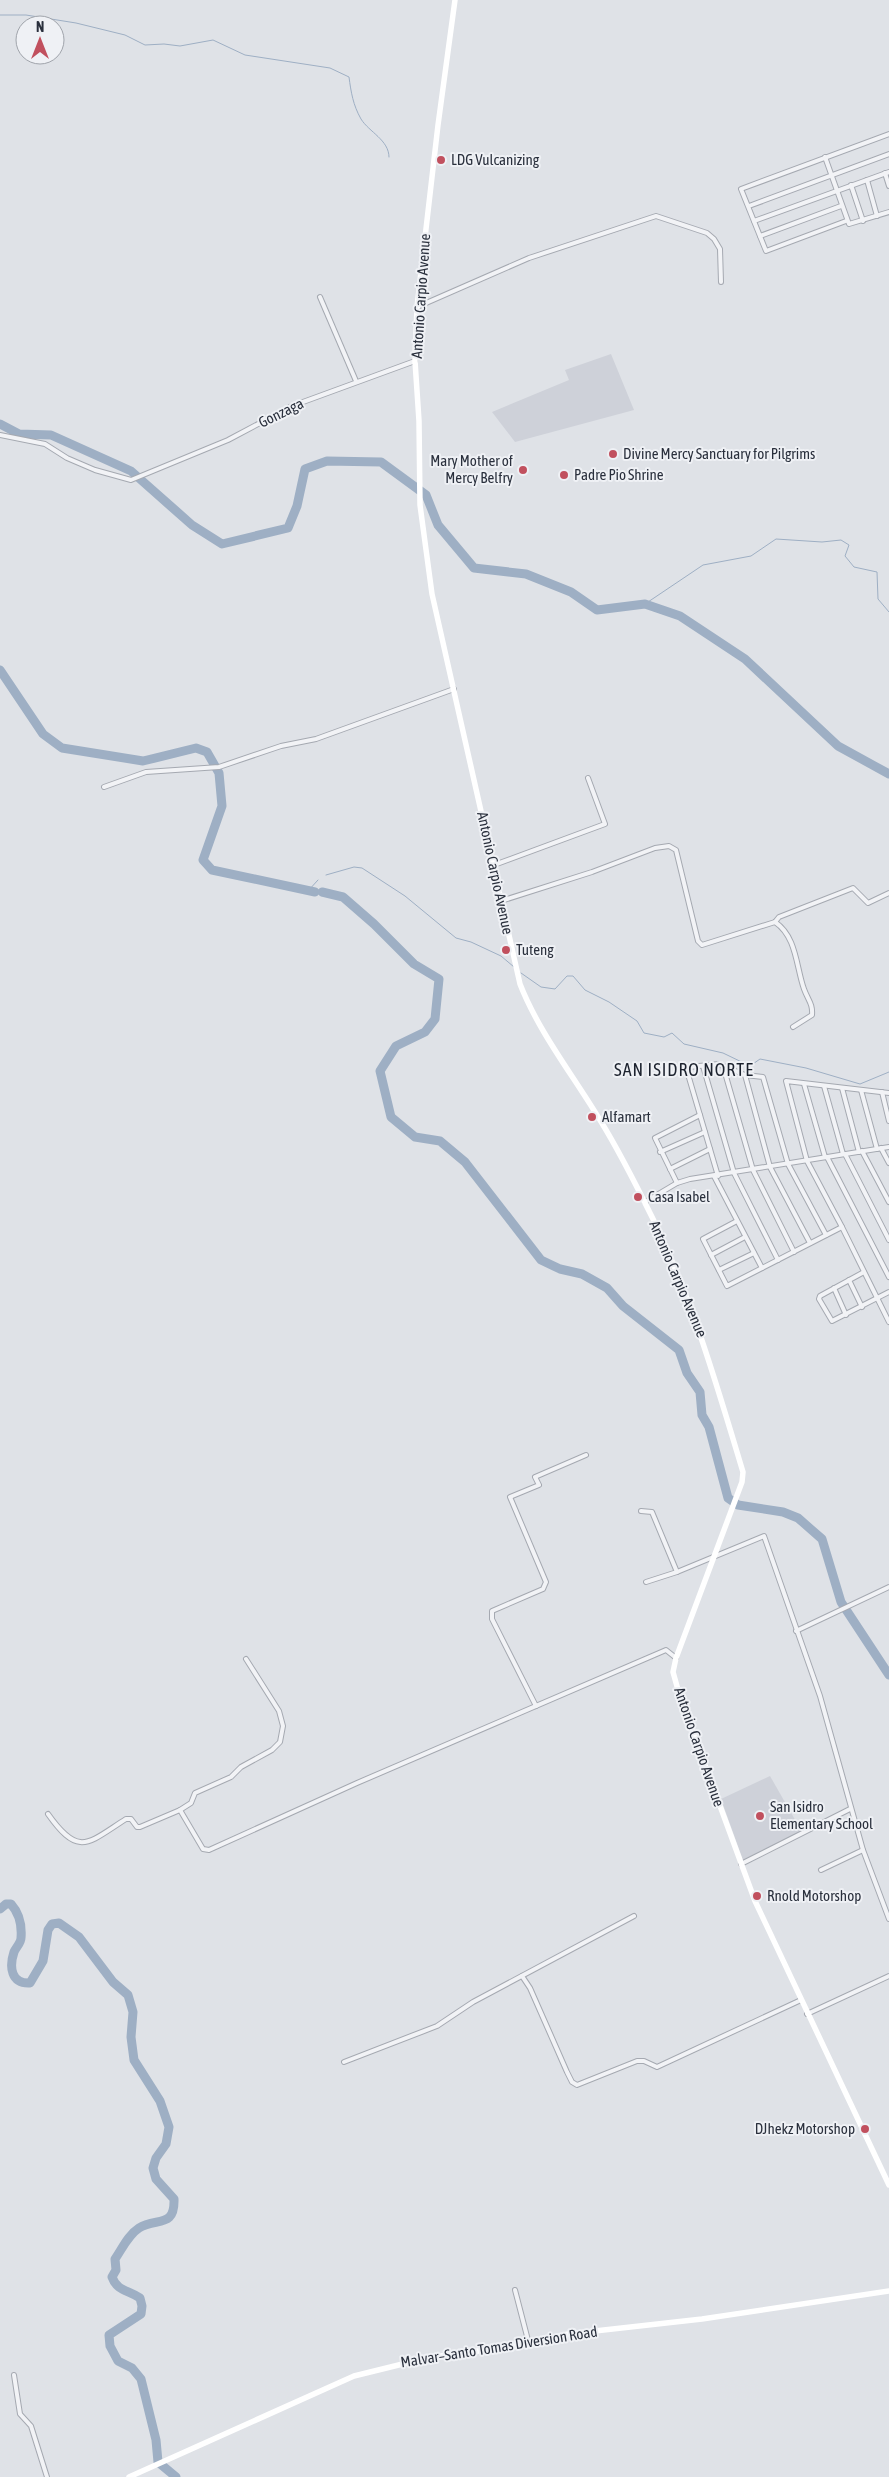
<svg xmlns="http://www.w3.org/2000/svg" width="889" height="2477" font-family="'Asap Condensed',sans-serif">
<style>
.built{fill:#ced1d9}
.lines{fill:none;stroke-linecap:round;stroke-linejoin:round}
.stream{stroke:#9eafc4;stroke-width:1}
.river{stroke:#9eafc4;stroke-width:9}
.street-casing{stroke:#a5a9b1;stroke-width:6}
.street{stroke:#f2f3f6;stroke-width:4}
.secondary{stroke:#fff;stroke-width:5.5}
.poi-dot{fill:#c1505e;stroke:#eff1f5;stroke-width:2}
.labels{text-anchor:middle;stroke-width:4;stroke-linejoin:round;paint-order:stroke}
.poi-label{font-size:15px;fill:#2a303d;stroke:#eff1f5;text-anchor:start}
.street-label{font-size:15px;fill:#2a303d;stroke:#eff1f5}
.quarter-label{font-size:18px;letter-spacing:1px;fill:#1c222e;stroke:#eff1f5}
</style>
<rect width="100%" height="100%" fill="#dfe2e7"/>
<g class="built">
<path d="M611 354 634 410 515 442 492 412 569 380 565 370Z"/>
<path d="M770 1776 802 1832 743 1860 721 1799Z"/>
</g>
<g class="lines">
<g class="stream">
<path d="M0 15H26L76 23 125 35 145 45 164 44 180 46 213 40 245 55 330 68 349 77C351 92 353 105 361 119 369 132 389 140 389 157"/>
<path d="M645 604 703 565 751 556 776 539 822 542 841 540 849 545 845 556 854 567 877 572 878 599 889 612"/>
<path d="M326 875 354 867 362 868 405 896 456 938 471 942 501 956 514 967"/>
<path d="M308 891 318 880"/>
<path d="M521 973 541 987 555 989 567 976H573L585 990 609 1002 637 1021 644 1033 664 1037 672 1033 684 1044 723 1053 750 1066 760 1059 806 1068 860 1084 889 1072"/>
</g>
<g class="river">
<path d="M0 424 19 434 51 435 131 471 192 525 222 544 288 528 297 506 305 469 327 461 381 462 426 495 438 525 474 568 526 574 571 592 597 610 645 604 680 616 745 659 838 746 889 774"/>
<path d="M0 670 43 734 62 748 143 761 196 748 207 752 219 773 222 806 203 860 212 870 315 892"/>
<path d="M322 892 343 897 374 924 414 964 439 979 435 1019 425 1032 396 1046 380 1071 391 1117 415 1137 440 1141 465 1162 541 1260 560 1269 582 1274 607 1288 623 1306 679 1350 687 1373 700 1392 702 1415 709 1427 728 1498 738 1505 783 1512 798 1518 822 1539 841 1602 889 1675"/>
<path d="M0 1909 6 1904H11C19 1913 22 1926 21 1938 21 1943 16 1947 14 1952 9 1967 11 1984 30 1983L43 1961 48 1930 52 1924 59 1923 79 1937 113 1982 128 1995 133 2012 131 2037 134 2060 160 2101 169 2127 166 2144 156 2158 153 2168 156 2179 174 2199C175 2229 156 2217 139 2228 128 2235 122 2249 115 2259L116 2270 112 2277C117 2291 128 2290 140 2298L142 2306 141 2314 109 2335 110 2346 118 2361 132 2368 141 2379 156 2440 158 2462 176 2477"/>
</g>
<g class="street-casing">
<g id="street">
<path d="M825 157 849 224 889 212"/>
<path d="M885 173 889 186"/>
<path d="M867 180 877 216"/>
<path d="M851 185 863 221"/>
<path d="M749 206 889 154"/>
<path d="M754 221 889 172"/>
<path d="M846 221 766 251 741 189 889 134"/>
<path d="M760 236 841 206"/>
<path d="M320 297 356 381"/>
<path d="M417 307 529 258 656 216 707 233 714 239 720 249 721 282"/>
<path d="M0 435 45 444 67 458 95 470 131 480 228 440 292 406 415 361"/>
<path d="M104 787 146 772 219 767 281 746 316 739 454 689"/>
<path d="M494 865 605 824 588 778"/>
<path d="M501 901 592 872 655 848 669 846 676 850 698 941 702 945 775 922 779 917 853 888 868 903 889 893"/>
<path d="M775 922C797 937 796 967 804 989 808 1000 813 1004 812 1015L793 1027"/>
<path d="M703 1066 734 1173 778 1260"/>
<path d="M723 1066 753 1170 794 1252"/>
<path d="M745 1075 770 1167 810 1243"/>
<path d="M804 1084 825 1157"/>
<path d="M824 1086 843 1154"/>
<path d="M842 1088 859 1152"/>
<path d="M861 1090 877 1149"/>
<path d="M882 1092 889 1121"/>
<path d="M881 1148 889 1163"/>
<path d="M862 1151 889 1202"/>
<path d="M660 1152 705 1132"/>
<path d="M845 1154 889 1240"/>
<path d="M827 1157 889 1277"/>
<path d="M670 1169 710 1149"/>
<path d="M714 1176 762 1268"/>
<path d="M718 1176 687 1071 689 1067 719 1064 745 1075 763 1077 788 1164 826 1235"/>
<path d="M677 1183 655 1138 700 1115"/>
<path d="M645 1202 677 1183 690 1179 889 1147"/>
<path d="M737 1221 703 1239 727 1286 842 1227 807 1161 786 1081 889 1093"/>
<path d="M842 1227 889 1322"/>
<path d="M711 1255 745 1237"/>
<path d="M719 1270 754 1253"/>
<path d="M864 1272 820 1296 819 1299 832 1321 889 1292"/>
<path d="M849 1280 862 1307"/>
<path d="M834 1288 846 1315"/>
<path d="M641 1511 652 1512 677 1572"/>
<path d="M646 1582 677 1572 764 1536 820 1696 863 1850 889 1919"/>
<path d="M796 1631 889 1587"/>
<path d="M536 1706 492 1619V1611L543 1589 546 1582 510 1497 539 1485 535 1477 586 1455"/>
<path d="M180 1810 191 1803 195 1793 231 1777 241 1767 272 1750 280 1742 283 1726 279 1711 246 1659"/>
<path d="M48 1814C79 1858 88 1843 126 1819H131L137 1827H140L180 1810 203 1849 209 1850 357 1783 666 1650 676 1658"/>
<path d="M741 1864 850 1809"/>
<path d="M821 1870 863 1850"/>
<path d="M522 1976 530 1988 567 2072 572 2082 577 2085 637 2061H644L657 2067 801 2000"/>
<path d="M807 2014 889 1976"/>
<path d="M344 2062 437 2026 473 2002 634 1916"/>
<path d="M515 2290 529 2344"/>
<path d="M14 2375 20 2414 31 2426 47 2477"/>
</g>
</g>
<use href="#street" class="street"/>
<g class="secondary">
<path d="M455 0 438 125 417 307 415 361 419 421 420 505 432 594 520 984C538 1030 569 1070 595 1112 613 1140 629 1171 644 1201 689 1288 715 1379 743 1472L742 1482 676 1658 673 1672 680 1697 755 1901 889 2185"/>
<path d="M129 2477 354 2376 427 2358 529 2344 568 2334 702 2319 889 2291"/>
</g>
</g>
<g class="poi-dot">
<circle cx="441" cy="160" r="5"/>
<circle cx="613" cy="454" r="5"/>
<circle cx="523" cy="470" r="5"/>
<circle cx="564" cy="475" r="5"/>
<circle cx="506" cy="950" r="5"/>
<circle cx="592" cy="1117" r="5"/>
<circle cx="638" cy="1197" r="5"/>
<circle cx="760" cy="1816" r="5"/>
<circle cx="757" cy="1896" r="5"/>
<circle cx="865" cy="2129" r="5"/>
</g>
<g class="labels">
<g class="poi-label">
<text x="451" y="165">LDG Vulcanizing</text>
<text x="623" y="459">Divine Mercy Sanctuary for Pilgrims</text>
<text x="513" y="466" text-anchor="end">Mary Mother of<tspan x="513" dy="17">Mercy Belfry</tspan></text>
<text x="574" y="480">Padre Pio Shrine</text>
<text x="516" y="955">Tuteng</text>
<text x="602" y="1122">Alfamart</text>
<text x="648" y="1202">Casa Isabel</text>
<text x="770" y="1812">San Isidro<tspan x="770" dy="17">Elementary School</tspan></text>
<text x="767" y="1901">Rnold Motorshop</text>
<text x="855" y="2134" text-anchor="end">DJhekz Motorshop</text>
</g>
<g class="street-label">
<text transform="translate(421 296) rotate(-86)" y="5">Antonio Carpio Avenue</text>
<text transform="translate(281 413) rotate(-26)" y="5">Gonzaga</text>
<text transform="translate(495 873) rotate(78)" y="5">Antonio Carpio Avenue</text>
<text transform="translate(678 1279) rotate(67)" y="5">Antonio Carpio Avenue</text>
<text transform="translate(699 1747) rotate(71)" y="5">Antonio Carpio Avenue</text>
<text transform="translate(499 2347) rotate(-9)" y="5">Malvar–Santo Tomas Diversion Road</text>
</g>
<g class="quarter-label">
<text x="684" y="1076">SAN ISIDRO NORTE</text>
</g>
</g>
<g transform="translate(40 40)"><circle r="24" fill="#eff1f5" stroke="#a0a4ab"/>
<path d="M0-4L9 19L0 12L-9 19Z" fill="#c1505e"/>
<text y="-8" font-size="14" font-weight="bold" text-anchor="middle" fill="#2a303d">N</text>
</g>
</svg>
